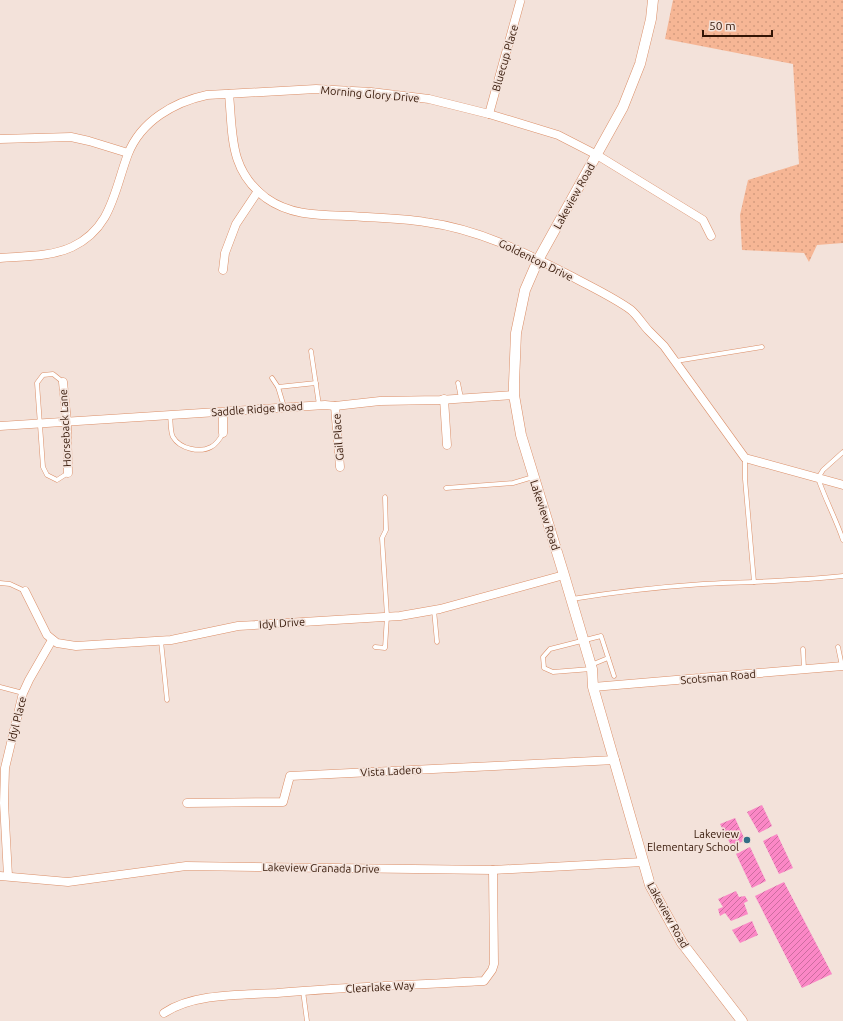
<svg xmlns="http://www.w3.org/2000/svg" width="843" height="1021" font-family="Ubuntu,sans-serif">
<style>
.grass{fill:url(#grass-dots)}
.building{fill:url(#building-hatch)}
.lines{fill:none;stroke-linecap:round;stroke-linejoin:round}
.service-casing{stroke:#db8e67;stroke-width:5}
.minor-casing{stroke:#db8e67;stroke-width:9}
.tertiary-casing{stroke:#db8e67;stroke-width:11}
.service{stroke:#fff;stroke-width:4}
.minor{stroke:#fff;stroke-width:8}
.tertiary{stroke:#fff;stroke-width:10}
.poi-dot{fill:#336e86;stroke:#f3e2da;stroke-width:1.5}
.labels{text-anchor:middle;stroke-width:3.5;stroke-linejoin:round;paint-order:stroke}
.street-label{font-size:11px;fill:#341606;stroke:#f3e2da}
.poi-label{font-size:11px;fill:#341606;stroke:#f3e2da;text-anchor:end}
</style>
<defs>
<pattern id="grass-dots" width="8" height="8" patternUnits="userSpaceOnUse"><rect width="8" height="8" fill="#f6b695"/><path d="M2 2h.1M6 6h.1" fill="none" stroke="#d49c7f" stroke-width="1.8" stroke-linecap="round"/></pattern>
<pattern id="building-hatch" width="6" height="6" patternUnits="userSpaceOnUse"><rect width="6" height="6" fill="#fb87c6"/><path d="M-1 1l2-2M0 6l6-6M5 7l2-2" fill="none" stroke="#cc6d9f"/></pattern>
</defs>
<rect width="100%" height="100%" fill="#f3e2da"/>
<path class="grass" d="M673 0H843V243L817 245 809 262 804 253 742 250 740 215 748 180 799 164 793 64 665 39Z"/>
<g class="building">
<path d="M762 805 772 826 759 833 747 812Z"/>
<path d="M735 818 745 840 732 847 720 824Z"/>
<path d="M777 834 793 868 779 874 763 841Z"/>
<path d="M750 847 766 881 752 888 736 854Z"/>
<path d="M784 882 832 974 802 988 755 896Z"/>
<path d="M736 891 739 897 745 896 748 901 744 903 748 914 731 921 725 913 720 916 718 909 723 907 718 899Z"/>
<path d="M752 921 758 935 740 943 732 930Z"/>
</g>
<g class="lines">
<g class="service-casing">
<g id="service">
<path d="M311 351 319 405"/>
<path d="M676 361 762 347"/>
<path d="M272 378 278 387"/>
<path d="M63 382 53 374 43 375 37 383 43 467 47 475 57 480 68 473"/>
<path d="M458 383 461 398"/>
<path d="M284 407 278 387 316 383"/>
<path d="M170 415C171 422 170 432 173 437 180 449 200 453 211 447 217 444 220 439 223 433"/>
<path d="M843 452 823 470 818 478C825 499 836 519 843 540"/>
<path d="M745 458V479L754 582"/>
<path d="M446 488 513 483 533 477"/>
<path d="M0 583 10 584 25 591"/>
<path d="M572 599C615 592 659 587 703 584 749 582 796 581 843 576"/>
<path d="M434 610 437 642"/>
<path d="M161 641 167 700"/>
<path d="M375 647 385 648 387 616 382 538 386 530 385 497"/>
<path d="M838 647 842 666"/>
<path d="M803 649 804 669"/>
<path d="M591 665 608 658"/>
<path d="M591 669 553 672 544 668 543 657 550 649 601 636 614 676"/>
<path d="M0 687 23 693"/>
<path d="M303 991 307 1021"/>
</g>
</g>
<g class="minor-casing">
<g id="minor">
<path d="M229 94C233 136 229 170 266 198 291 216 320 215 350 216 375 218 400 218 425 222 478 229 524 252 571 276 591 287 613 297 631 310 638 316 643 325 649 331 654 336 659 341 664 346L745 458 843 485"/>
<path d="M489 114 520 2"/>
<path d="M0 139 71 137 89 141 128 153"/>
<path d="M0 258C24 256 50 257 72 247 112 228 114 191 128 154 141 121 174 102 207 95L316 89 371 92 429 99 489 114 558 135 597 155 703 220 711 236"/>
<path d="M223 270 225 253 236 224 258 191"/>
<path d="M63 382 67 422 68 473"/>
<path d="M444 399 447 445"/>
<path d="M335 406 340 467"/>
<path d="M223 412V433"/>
<path d="M0 426 325 405 335 406 380 401 440 400 514 395"/>
<path d="M25 591 47 635 57 643 76 646 171 640 238 626 400 616 440 609 564 575"/>
<path d="M593 687 843 666"/>
<path d="M187 803 283 802 290 776 615 760"/>
<path d="M0 876 68 882 186 866 493 870 643 862"/>
<path d="M8 876 4 803 5 768 23 693 29 680 52 640"/>
<path d="M164 1013C194 993 242 995 277 993 346 987 415 985 484 981L492 970 494 964 493 870"/>
</g>
</g>
<g class="tertiary-casing">
<path id="tertiary" d="M653 0 651 19 640 64 623 107 538 260 525 290 516 333 514 383V395L521 435 564 575 592 669 593 687 650 885 682 943 742 1021"/>
</g>
<use href="#service" class="service"/>
<use href="#minor" class="minor"/>
<use href="#tertiary" class="tertiary"/>
</g>
<circle class="poi-dot" cx="747" cy="840" r="4"/>
<g class="labels">
<g class="street-label">
<text transform="translate(505 58) rotate(-74)" y="4">Bluecup Place</text>
<text transform="translate(370 94) rotate(5)" y="4">Morning Glory Drive</text>
<text transform="translate(574 196) rotate(-61)" y="4">Lakeview Road</text>
<text transform="translate(536 260) rotate(26)" y="4">Goldentop Drive</text>
<text transform="translate(257 409) rotate(-4)" y="4">Saddle Ridge Road</text>
<text transform="translate(65 428) rotate(-93)" y="4">Horseback Lane</text>
<text transform="translate(338 437) rotate(-94)" y="4">Gail Place</text>
<text transform="translate(545 515) rotate(72)" y="4">Lakeview Road</text>
<text transform="translate(282 623) rotate(-4)" y="4">Idyl Drive</text>
<text transform="translate(718 677) rotate(-5)" y="4">Scotsman Road</text>
<text transform="translate(17 719) rotate(-76)" y="4">Idyl Place</text>
<text transform="translate(391 771) rotate(-3)" y="4">Vista Ladero</text>
<text transform="translate(321 868) rotate(1)" y="4">Lakeview Granada Drive</text>
<text transform="translate(668 915) rotate(61)" y="4">Lakeview Road</text>
<text transform="translate(380 987) rotate(-3)" y="4">Clearlake Way</text>
</g>
<g class="poi-label">
<text x="739" y="838">Lakeview<tspan x="739" dy="13">Elementary School</tspan></text>
</g>
</g>
<path d="M703 30v6h69v-6" fill="none" stroke="#341606" stroke-width="2"/>
<text x="709" y="30" font-size="12" fill="#341606" stroke="#f3e2da" stroke-width="3" paint-order="stroke">50 m</text>
</svg>
